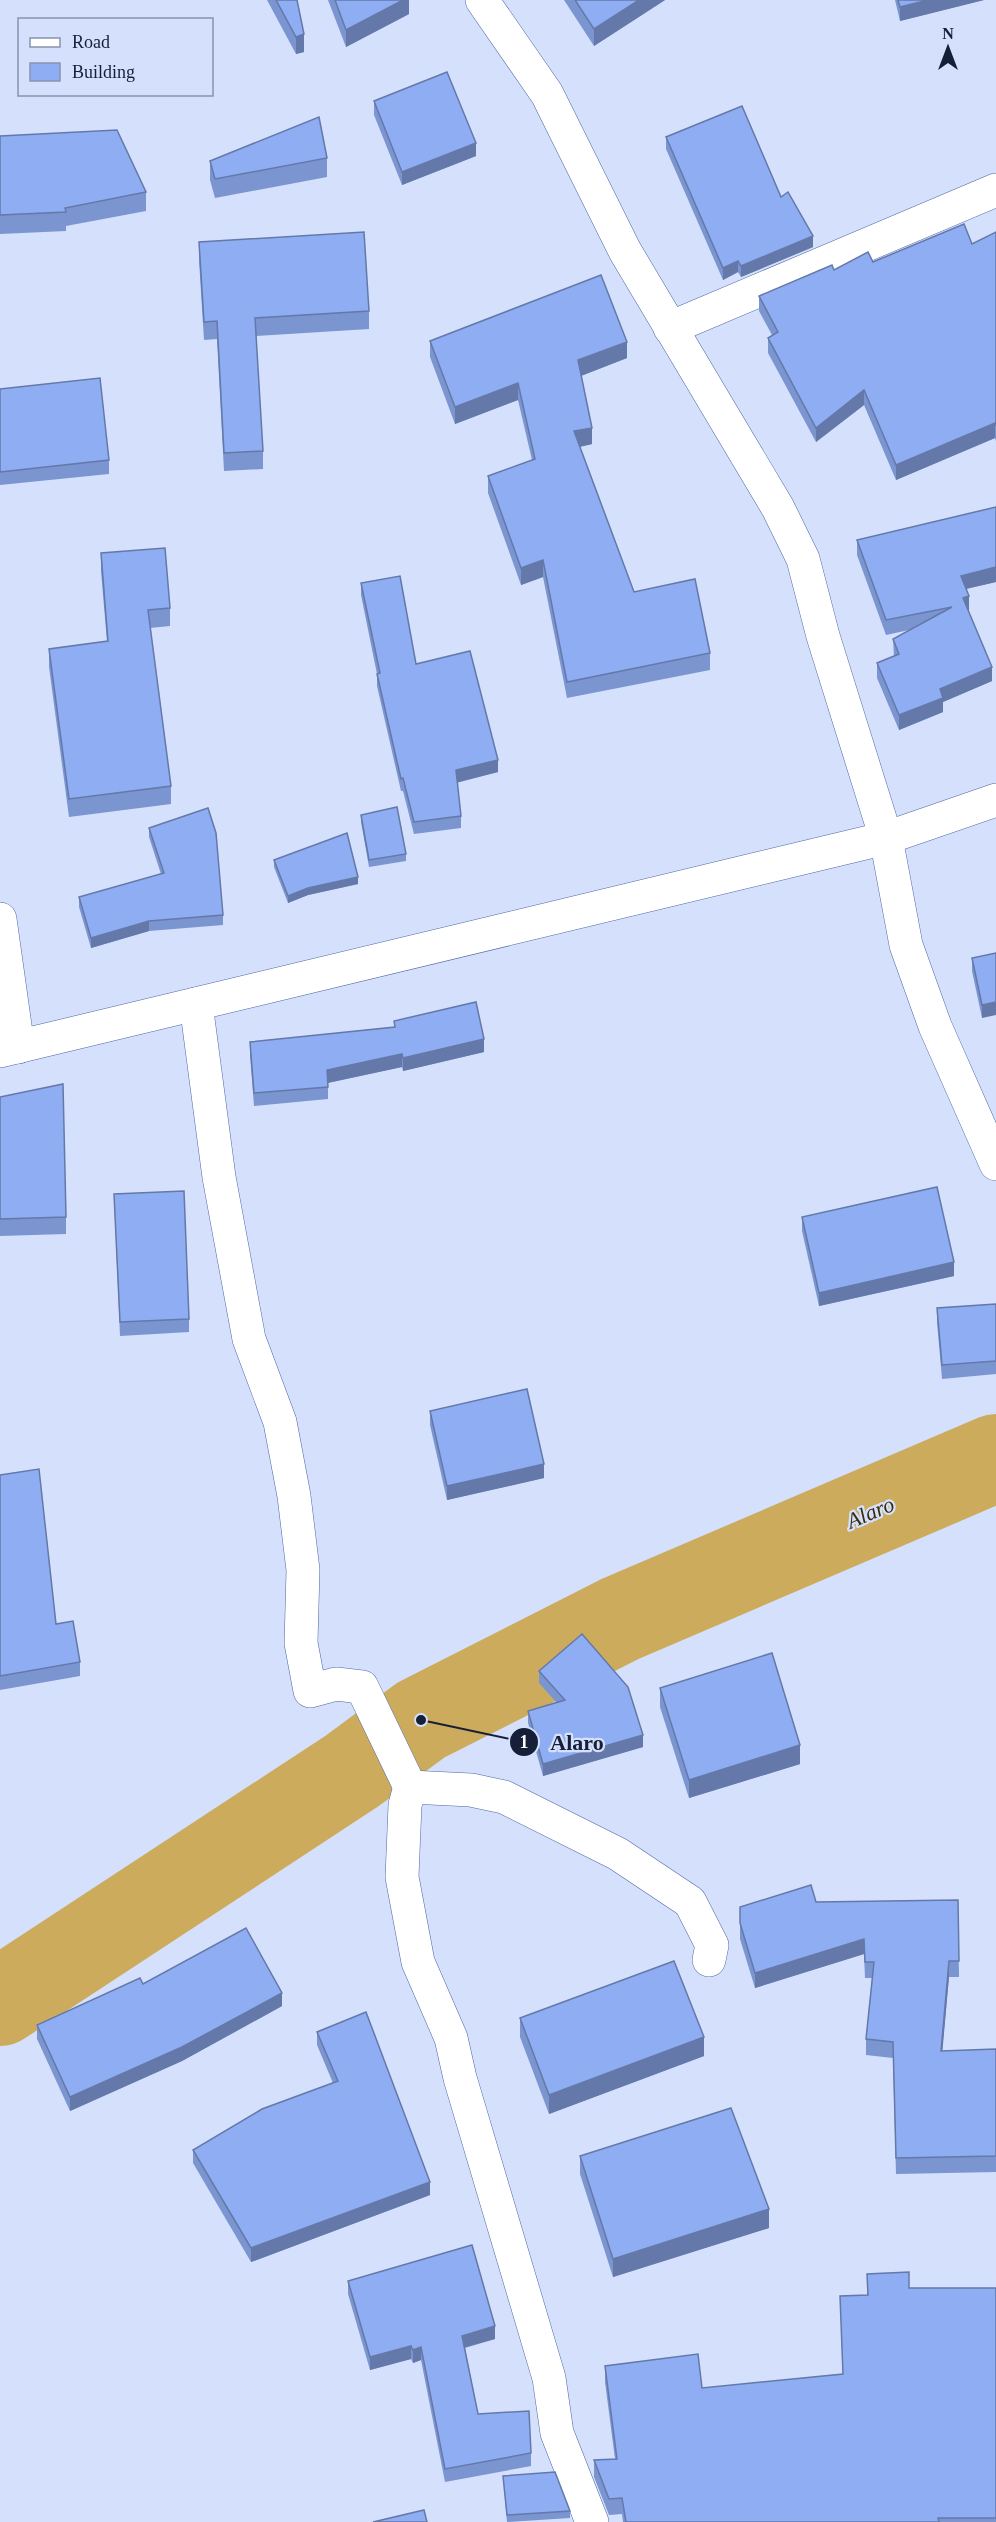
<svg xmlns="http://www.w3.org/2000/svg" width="996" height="2522" font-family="'Times New Roman',serif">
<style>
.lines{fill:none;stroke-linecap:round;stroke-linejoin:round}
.river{stroke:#cdab5c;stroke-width:88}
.street-casing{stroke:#4e67a3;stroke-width:34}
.secondary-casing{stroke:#4e67a3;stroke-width:34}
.street{stroke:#fff;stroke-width:33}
.secondary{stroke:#fff;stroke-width:33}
.wall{fill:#7b95d0}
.shaded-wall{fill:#6479a9}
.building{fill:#8fadf2;stroke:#6479a9;stroke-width:1.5}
.labels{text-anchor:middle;stroke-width:4.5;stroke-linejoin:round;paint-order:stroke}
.water-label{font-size:22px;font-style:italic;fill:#3b2d09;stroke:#d4e0fc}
.leader{fill:none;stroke:#151f38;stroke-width:2}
.callout-dot{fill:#151f38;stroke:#d4e0fc;stroke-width:2}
.mark-label{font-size:18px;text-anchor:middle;font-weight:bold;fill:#fff}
.callout-label{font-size:22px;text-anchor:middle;font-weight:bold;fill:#151f38;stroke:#d4e0fc;stroke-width:4.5;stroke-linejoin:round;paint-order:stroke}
</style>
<rect width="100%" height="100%" fill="#d4e0fc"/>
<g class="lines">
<path class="river" d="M0 2002 352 1771 421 1720 620 1619 996 1458"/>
<g class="street-casing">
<g id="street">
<path d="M482 0 547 94 625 251 778 508 803 559 823 636 886 838 906 945 935 1026 996 1164"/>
<path d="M670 328 996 190"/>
<path d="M0 919 18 1047"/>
<path d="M196 1004 219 1177 249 1339 280 1422 294 1496 303 1570 301 1643 310 1691 336 1684 362 1687 410 1787"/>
<path d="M592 2522 557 2433 549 2378 460 2078 451 2038 418 1962 402 1877 405 1805 410 1787 471 1790 504 1797 618 1854 690 1902 712 1945 709 1960"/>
</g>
</g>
<g class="secondary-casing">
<path id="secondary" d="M0 1051 886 838 996 800"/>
</g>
<use href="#street" class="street"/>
<use href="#secondary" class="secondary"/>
</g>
<g class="wall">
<path d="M267 0H297L304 52 296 54Z"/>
<path d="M328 0H409V14L346 47Z"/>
<path d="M564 0H665L594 46Z"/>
<path d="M895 0H984L900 21Z"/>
<path d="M374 101 476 156 402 185 374 115Z"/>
<path d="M0 136 146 192V211L66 226V231L0 234Z"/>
<path d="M666 137 781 197 813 247 741 277 738 272 723 280 666 149Z"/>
<path d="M327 158V177L215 198 210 180V161Z"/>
<path d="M996 232V441L995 438 896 480 864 405 816 442 768 353V338L772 335 759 311V296L834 270 972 244Z"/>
<path d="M199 242 369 311V329L256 336 263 451V469L224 471 217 339 204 340 199 260Z"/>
<path d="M430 341 627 358 581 376 592 444 580 447 634 592 710 653V670L567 698 543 577 521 585 488 493V476L532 460 518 400 455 424 430 357Z"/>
<path d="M0 389 109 460V474L0 485Z"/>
<path d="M996 507V582L966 589 968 611 992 681 943 702V712L899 730 877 678V663L894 656 893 639 909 630 886 635 857 555V540Z"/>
<path d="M101 553 170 608V626L150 628 171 786V804L69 817 49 667V649L107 642 101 571Z"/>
<path d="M361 583 416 664 498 772 457 782 461 816V828L414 834 403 791H401L377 686V674L361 595Z"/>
<path d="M361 815 406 854V861L369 867 361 822Z"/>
<path d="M149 828 223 915V925L149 931 91 948 79 907V897L161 874 149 837Z"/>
<path d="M274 860 358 884 308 895 288 903 274 867Z"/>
<path d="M996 953 982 1018 972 971V958Z"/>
<path d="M394 1021 484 1052 403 1071 402 1067 328 1083V1099L254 1106 250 1055V1042L394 1028Z"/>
<path d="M0 1097 66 1217V1234L0 1236Z"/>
<path d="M114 1194 189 1319V1332L120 1336Z"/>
<path d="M802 1217 954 1276 819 1306 802 1231Z"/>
<path d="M996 1304V1374L942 1379 937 1322V1308Z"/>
<path d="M430 1411 544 1478 447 1500 430 1425Z"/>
<path d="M0 1475 56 1624 80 1662V1676L0 1690Z"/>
<path d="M539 1671 643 1747 543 1776 528 1723V1711L556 1702 539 1683Z"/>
<path d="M660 1688 800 1764 689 1798 660 1707Z"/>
<path d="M958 1900 959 1977H949L942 2051 996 2049V2172L896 2174 893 2058 866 2055V2039L872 1978H865L864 1954 755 1988 740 1939V1907L816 1902Z"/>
<path d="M143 1984 282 2006 182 2061 70 2111 37 2039V2025Z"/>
<path d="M520 2018 704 2056 549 2114 520 2037Z"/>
<path d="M317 2032 430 2195 251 2262 193 2163V2150L333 2083 317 2045Z"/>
<path d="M580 2156 769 2228 613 2277 580 2174Z"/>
<path d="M867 2274 909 2288H996V2522H623L622 2514 609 2515 594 2477V2460L615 2459 605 2382V2366L702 2388 843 2374 840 2296 867 2295Z"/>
<path d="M348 2281 495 2339 465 2348 478 2414 531 2453V2466L445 2482 421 2360 413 2363 411 2359 370 2370 348 2294Z"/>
<path d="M503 2476 570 2511V2518L507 2522Z"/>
</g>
<g class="shaded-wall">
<path d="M403 0H409V14L346 47V30Z"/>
<path d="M639 0H665L594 46V29Z"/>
<path d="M928 0H984L900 21V7Z"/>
<path d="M304 34V52L296 54V37Z"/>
<path d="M476 143V156L402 185V172Z"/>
<path d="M813 236V247L741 277V266Z"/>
<path d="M738 261V272L723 280V268Z"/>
<path d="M627 342V358L578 377V360Z"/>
<path d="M518 383V400L455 424V407Z"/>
<path d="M864 390V405L816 442V428Z"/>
<path d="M995 423V438L896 480V465Z"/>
<path d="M592 428V444L574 448V431Z"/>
<path d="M543 560V577L521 585V568Z"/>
<path d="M996 567V582L961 590V576Z"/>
<path d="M969 596V611L963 613V598Z"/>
<path d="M992 667V681L943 702V712L899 730V715L940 689Z"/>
<path d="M498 760V772L456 783V770Z"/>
<path d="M358 877V884L308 895 288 903V896L308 888Z"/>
<path d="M149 921V931L91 948V938Z"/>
<path d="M996 1002V1015L982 1018V1005Z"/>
<path d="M484 1039V1052L403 1071V1058Z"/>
<path d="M402 1054V1067L327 1083V1070Z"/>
<path d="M954 1262V1276L819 1306V1293Z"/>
<path d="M544 1464V1478L447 1500V1486Z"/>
<path d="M643 1735V1747L543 1776V1764Z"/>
<path d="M800 1745V1764L689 1798V1780Z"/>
<path d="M864 1939V1954L755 1988V1973Z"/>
<path d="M949 1961V1977L941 2067V2051Z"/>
<path d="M282 1993V2006L182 2061 70 2111V2097Z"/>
<path d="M704 2037V2056L549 2114V2095Z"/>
<path d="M430 2182V2195L251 2262V2248Z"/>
<path d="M769 2209V2228L613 2277V2259Z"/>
<path d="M495 2326V2339L462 2348V2336Z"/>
<path d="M411 2346V2359L370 2370V2357Z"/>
<path d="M421 2347V2360L413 2363V2350Z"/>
</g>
<g class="building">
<path d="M276 0H297L304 34 296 37Z"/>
<path d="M335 0H403L346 30Z"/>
<path d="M575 0H639L594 29Z"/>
<path d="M898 0H928L900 7Z"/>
<path d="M447 72 476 143 402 172 374 101Z"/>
<path d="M742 106 781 197 788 192 813 236 741 266 738 261 723 268 666 137Z"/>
<path d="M319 117 327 158 215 179 210 161Z"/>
<path d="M117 130 146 192 65 208 66 212 0 215V136Z"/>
<path d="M964 224 972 244 996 232V426L995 423 896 465 864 390 816 428 768 338 778 332 759 296 832 265 834 270 868 252 873 262Z"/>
<path d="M364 232 369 311 255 318 263 451 224 453 217 321 204 322 199 242Z"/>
<path d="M601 275 627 342 578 360 592 428 574 431 634 592 695 579 710 653 567 682 543 560 521 568 488 476 535 459 518 383 455 407 430 341Z"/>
<path d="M100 378 109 460 0 472V389Z"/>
<path d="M996 507V567L961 576 969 596 963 598 992 667 940 689 943 698 899 715 877 663 899 654 893 639 952 607 886 620 857 540Z"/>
<path d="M165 548 170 608 148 610 171 786 69 799 49 649 108 641 101 553Z"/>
<path d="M400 576 416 664 470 651 498 760 456 770 461 816 414 822 403 778 401 779 377 674 380 673 361 583Z"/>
<path d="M397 807 406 854 369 860 361 815Z"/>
<path d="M208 808 216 833 223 915 149 921 91 938 79 897 164 873 149 828Z"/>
<path d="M347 833 358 877 308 888 288 896 274 860Z"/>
<path d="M996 953V1002L982 1005 972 958Z"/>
<path d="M476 1002 484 1039 403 1058 402 1054 327 1070 328 1087 254 1093 250 1042 395 1027 394 1021Z"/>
<path d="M63 1084 66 1217 0 1219V1097Z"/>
<path d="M937 1187 954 1262 819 1293 802 1217Z"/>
<path d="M184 1191 189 1319 120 1322 114 1194Z"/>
<path d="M996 1304V1361L942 1365 937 1308Z"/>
<path d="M527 1389 544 1464 447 1486 430 1411Z"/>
<path d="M39 1469 56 1624 73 1621 80 1662 0 1676V1475Z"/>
<path d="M582 1634 628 1687 643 1735 543 1764 528 1711 565 1700 539 1671Z"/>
<path d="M772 1653 800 1745 689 1780 660 1688Z"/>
<path d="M811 1885 816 1902 958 1900 959 1961H949L941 2051 996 2049V2156L896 2158 893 2042 866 2039 874 1962H865L864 1939 755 1973 740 1923V1907Z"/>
<path d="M246 1928 282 1993 182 2047 70 2097 37 2025 140 1978 143 1984Z"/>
<path d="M674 1961 704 2037 549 2095 520 2018Z"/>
<path d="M366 2012 430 2182 251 2248 193 2150 262 2109 338 2081 317 2032Z"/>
<path d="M731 2108 769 2209 613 2259 580 2156Z"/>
<path d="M472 2245 495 2326 462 2336 478 2414 529 2411 531 2453 445 2469 421 2347 413 2350 411 2346 370 2357 348 2281Z"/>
<path d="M909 2272V2288H996V2518H938L939 2522H626L622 2498 609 2499 594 2460 617 2459 605 2366 698 2354 702 2388 843 2374 840 2296 868 2295 867 2274Z"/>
<path d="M555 2472 570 2511 507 2515 503 2476Z"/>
<path d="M424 2510 427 2522H373Z"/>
</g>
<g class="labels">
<g class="water-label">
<text transform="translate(870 1512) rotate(-23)" y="8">Alaro</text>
</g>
</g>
<path class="leader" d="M421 1720L524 1742"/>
<g class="callout-dot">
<circle cx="421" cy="1720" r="6"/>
<circle cx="524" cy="1742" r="15"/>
</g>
<g class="mark-label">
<text x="524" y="1748">1</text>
</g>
<g class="callout-label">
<text x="577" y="1750">Alaro</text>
</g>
<rect x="18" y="18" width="195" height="78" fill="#d4e0fc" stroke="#8893ae" stroke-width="1.5"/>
<rect x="30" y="38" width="30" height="9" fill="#ffffff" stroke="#8893ae" stroke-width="1.5"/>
<text x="72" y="48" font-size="18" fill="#151f38">Road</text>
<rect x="30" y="63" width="30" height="18" fill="#8fadf2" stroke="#8893ae" stroke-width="1.5"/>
<text x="72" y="78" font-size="18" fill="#151f38">Building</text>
<g transform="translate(948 48)" stroke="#d4e0fc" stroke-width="4.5" paint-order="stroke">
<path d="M0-4.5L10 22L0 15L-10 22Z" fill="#151f38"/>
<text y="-9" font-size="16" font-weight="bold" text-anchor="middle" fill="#151f38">N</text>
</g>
</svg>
